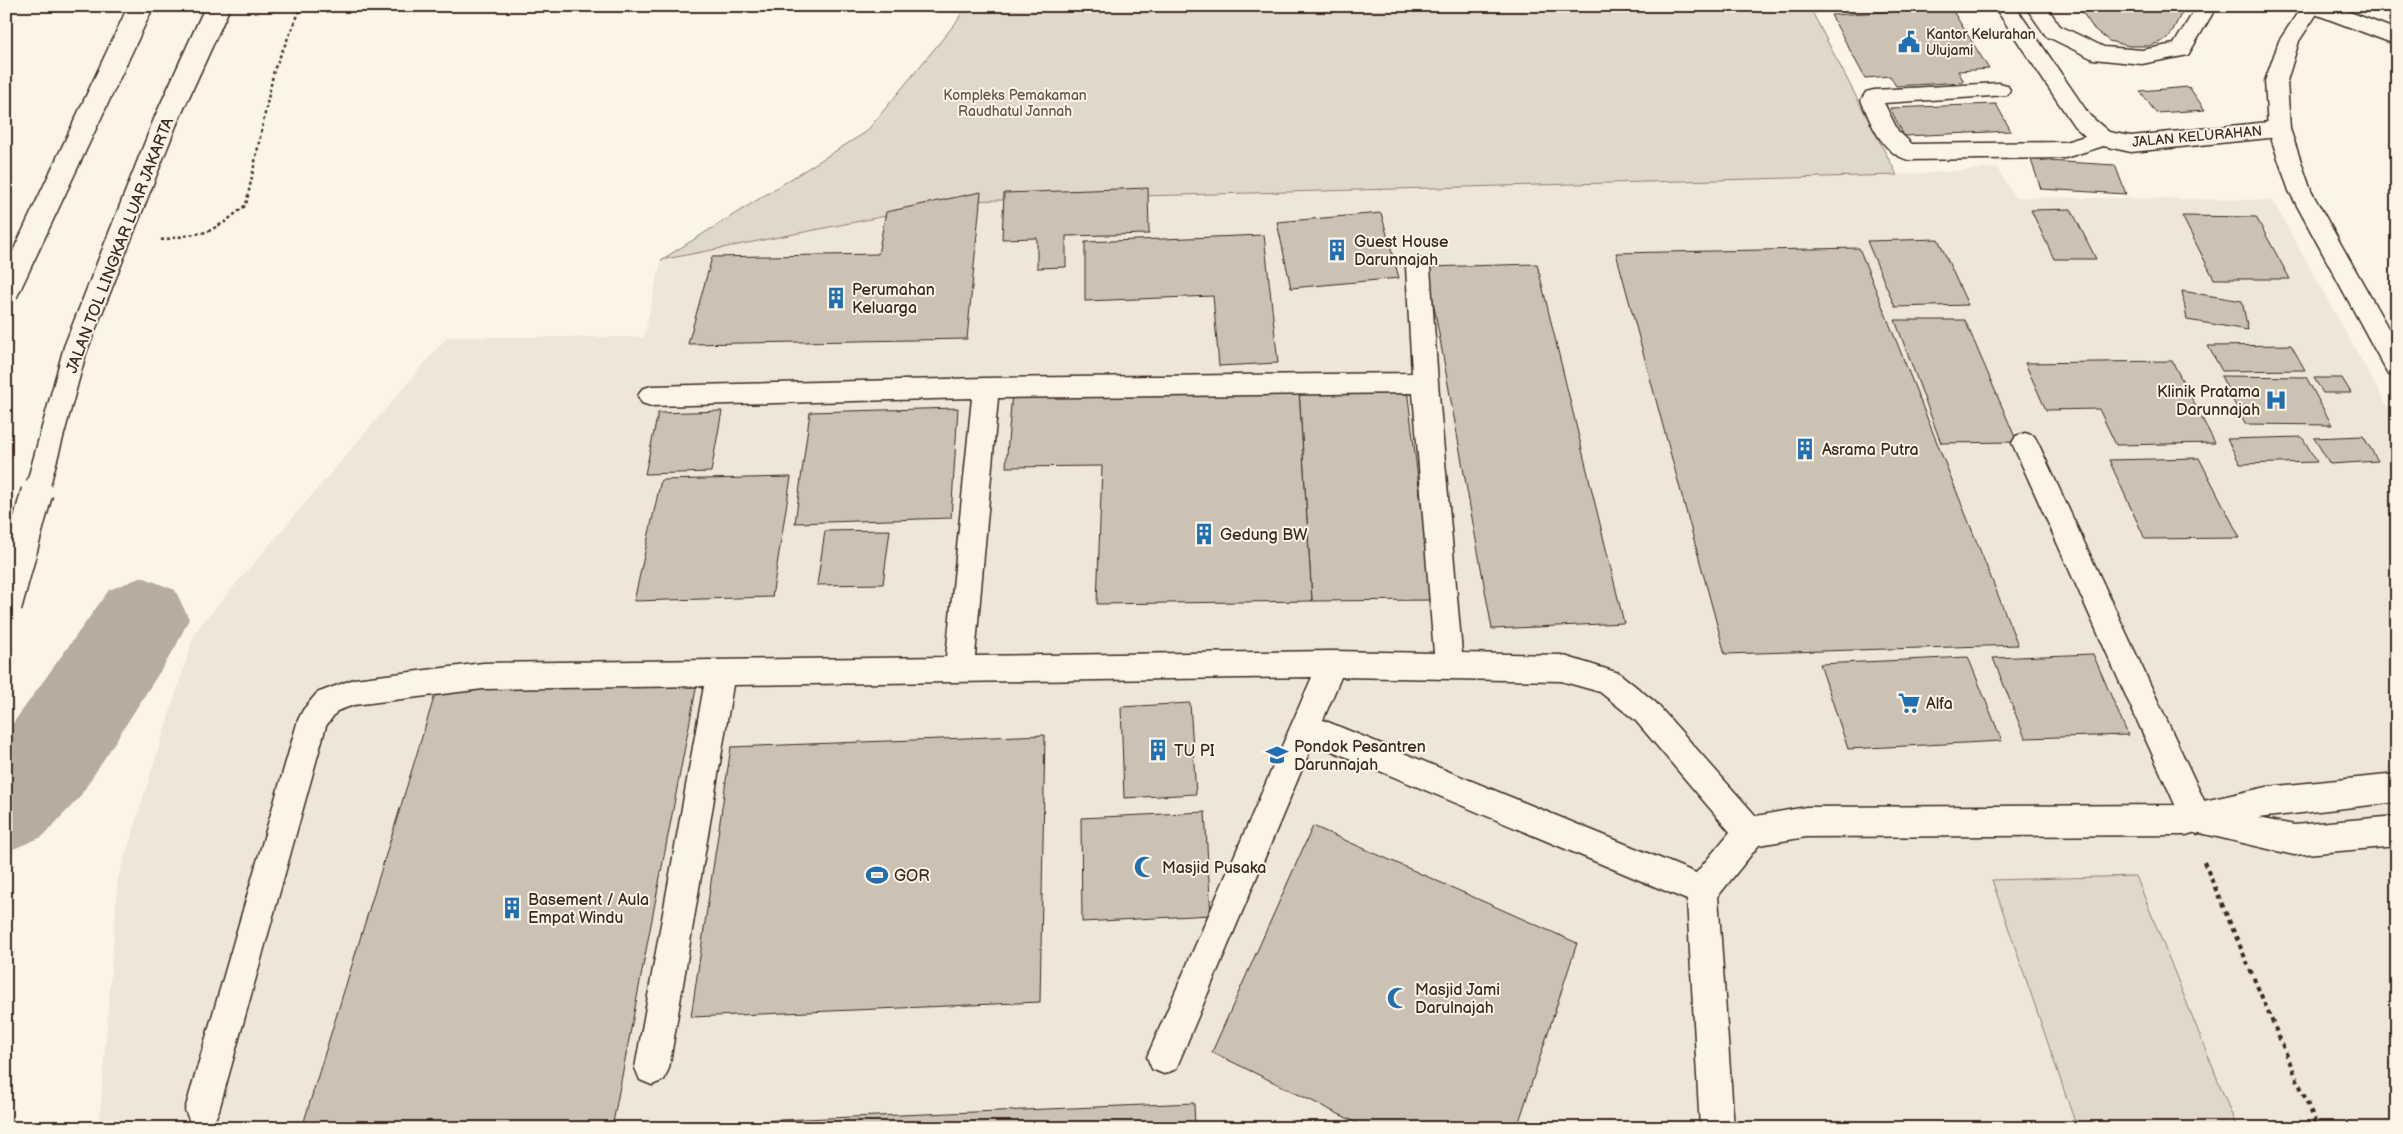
<svg xmlns="http://www.w3.org/2000/svg" width="2403" height="1134" font-family="'Balsamiq Sans',sans-serif">
<style>
.built{fill:#eee6d6}
.green{fill:#e0d8c8;stroke:#8e8173}
.lines{fill:none;stroke-linecap:round;stroke-linejoin:round}
.river{fill:#b7ad9e;fill-rule:evenodd}
.building{fill:#ccc2b3;stroke:#3b2a1e}
.lane-casing{stroke:#3b2a1e;stroke-width:3}
.street-casing{stroke:#3b2a1e;stroke-width:3}
.secondary-casing{stroke:#3b2a1e;stroke-width:3}
.path-far1{stroke:#3b2a1e;stroke-width:2.5;stroke-dasharray:3 3;stroke-linecap:butt}
.path{stroke:#3b2a1e;stroke-width:4;stroke-dasharray:4.5 4.5;stroke-linecap:butt}
.lane{fill:#fcf5e5;fill-rule:evenodd}
.street{fill:#fcf5e5;fill-rule:evenodd}
.secondary{fill:#fcf5e5;fill-rule:evenodd}
.highway-bridge-far1-casing{stroke:#3b2a1e;stroke-width:26;stroke-linecap:butt}
.highway-bridge-casing{stroke:#3b2a1e;stroke-width:34;stroke-linecap:butt}
.highway-bridge-far1{stroke:#fcf5e5;stroke-width:23}
.highway-bridge{stroke:#fcf5e5;stroke-width:31}
.labels{text-anchor:middle;stroke-width:4;stroke-linejoin:round;paint-order:stroke}
.far-poi-label{font-size:14px;fill:#3b2a1e;stroke:#fcf5e5;text-anchor:start}
.far-park-label{font-size:14px;fill:#645648;stroke:#fcf5e5}
.far-street-label{font-size:14px;fill:#3b2a1e;stroke:#fcf5e5}
.poi-label{font-size:16px;fill:#3b2a1e;stroke:#fcf5e5;text-anchor:start}
.street-label{font-size:16px;fill:#3b2a1e;stroke:#fcf5e5}
</style>
<rect width="100%" height="100%" fill="#fcf5e5"/>
<filter id="ink" filterUnits="userSpaceOnUse"><feTurbulence type="fractalNoise" baseFrequency=".02" numOctaves="2"/><feDisplacementMap in="SourceGraphic" scale="10" xChannelSelector="R" yChannelSelector="G"/><feConvolveMatrix kernelMatrix="1 2 1 2 8 2 1 2 1" color-interpolation-filters="sRGB"/></filter>
<g filter="url(#ink)">
<path class="built" d="M1997 168 2015 197 2272 200 2397 424V1128H99L118 879 195 632 447 337H644L661 260 963 201 1897 175Z"/>
<g class="green">
<path d="M964 6H1809L1897 175 963 201 661 260 866 132 958 20Z"/>
<path d="M2136 876 2237 1128H2077L1992 880Z"/>
</g>
<g class="lines">
<path class="river" d="M142 577 175 590 189 619 175 648 79 798 42 837 6 852V733L109 590Z"/>
</g>
<g class="building">
<path d="M2078 6H2185L2170 36 2161 42 2149 46H2129L2109 41 2094 29Z"/>
<path d="M1951 8 1989 69 1958 71 1964 82 1896 86 1890 76 1865 78 1831 15Z"/>
<path d="M2189 87 2205 110 2156 113 2140 91Z"/>
<path d="M1996 104 2011 131 1904 136 1890 108Z"/>
<path d="M2031 160 2115 165 2126 194 2041 189Z"/>
<path d="M1148 188 1149 234 1066 236V267L1037 268V238L1002 239 1004 193Z"/>
<path d="M981 192 967 339 688 344 712 257 878 254 886 212Z"/>
<path d="M2071 209 2096 259H2054L2031 210Z"/>
<path d="M1381 213 1399 278 1291 288 1277 222Z"/>
<path d="M2182 216 2256 217 2290 279H2214Z"/>
<path d="M1264 235 1278 363 1219 366 1213 296 1085 301V242Z"/>
<path d="M1938 239 1968 305 1895 307 1867 241Z"/>
<path d="M1859 248 2018 645 1725 654 1616 253Z"/>
<path d="M1537 264 1624 623 1492 629 1427 267Z"/>
<path d="M2182 291 2242 301 2248 330 2187 320Z"/>
<path d="M1895 320H1965L2017 442 1941 443Z"/>
<path d="M2291 345 2305 370 2222 371 2208 346Z"/>
<path d="M2172 361 2215 443 2116 445 2099 409 2046 410 2025 363Z"/>
<path d="M2221 376 2306 377 2332 425 2245 424Z"/>
<path d="M2314 378H2342L2351 393H2323Z"/>
<path d="M1407 389 1433 600 1312 601 1299 390Z"/>
<path d="M1299 390 1312 601 1097 604 1102 466 1006 467 1012 392Z"/>
<path d="M958 408 951 518 795 523 810 412Z"/>
<path d="M722 411 711 472 645 474 658 413Z"/>
<path d="M2363 436 2378 461 2330 464 2314 438Z"/>
<path d="M2302 437 2317 462 2240 464 2227 439Z"/>
<path d="M2199 458 2240 538 2145 539 2109 460Z"/>
<path d="M791 477 772 597 634 601 661 480Z"/>
<path d="M890 530 883 584 817 585 825 531Z"/>
<path d="M2093 654 2128 735 2025 738 1993 658Z"/>
<path d="M1968 657 2002 741 1848 749 1820 664Z"/>
<path d="M697 684 612 1128H302L437 688Z"/>
<path d="M1190 703 1196 794 1124 798 1121 707Z"/>
<path d="M1045 735 1040 1002 691 1017 731 747Z"/>
<path d="M1205 812 1211 915 1082 922 1081 818Z"/>
<path d="M1313 826 1577 943 1517 1128H1367L1212 1052Z"/>
<path d="M1194 1103 1195 1128H633V1126Z"/>
</g>
<g class="lines">
<g class="lane-casing">
<g id="lane">
<path d="M2025 6H2046L2060 26 2104 47 2142 50 2174 44 2197 6H2217L2188 55 2142 64 2093 59 2046 36Z"/>
<path d="M1999 83 2007 85 2010 90 2007 95 1884 103 1898 131 1912 144 2065 142 2102 131 2110 134 2113 139 2110 144 2065 158 1908 160C1881 152 1871 123 1861 100L1866 92 1874 90Z"/>
<path d="M2025 433 2034 436 2038 443 2208 809 2212 819 2208 829 2197 834 2186 829 2012 443 2016 436Z"/>
</g>
</g>
<g class="street-casing">
<g id="street">
<path d="M1994 6H2015L2090 116 2109 132 2131 136 2279 121 2287 124 2290 129 2287 134 2279 137 2131 152 2094 144 2074 126Z"/>
<path d="M2304 6H2334L2397 30V45L2307 11Z"/>
<path d="M1418 258 1426 261 1430 267 1438 383 1462 653 1561 655 1619 673 1655 702 1756 816 1806 807 2186 805 2267 787 2397 774V802L2258 818 2294 825 2397 816V846L2294 855 2196 832 2186 835 1806 837 1759 845 1718 896 1734 1128H1700L1687 900 1313 743 1176 1069 1164 1074 1152 1069 1147 1057 1312 677 733 685 669 1068 664 1080 652 1085 640 1080 635 1068 704 686 483 689 354 705 337 711 326 726 219 1110 214 1122 202 1127 190 1122 185 1110 298 720 303 710 317 693 354 679 483 663 946 657 972 398 651 406 642 403 638 396 642 389 651 386 986 378 1412 373 1406 267 1410 261ZM1413 393 1434 653 1332 651 975 656 998 398ZM1341 677 1561 681 1600 692 1635 720 1730 832 1696 873 1323 720Z"/>
</g>
</g>
<g class="secondary-casing">
<path id="secondary" d="M2302 6H2322L2299 41 2287 81 2290 129 2311 191 2397 344V377L2388 374 2289 191 2268 129 2265 81 2279 41Z"/>
</g>
<path class="path-far1" d="M161 240 207 232 225 222 246 205 274 70 302 6"/>
<path class="path" d="M2204 862 2318 1128"/>
<use href="#lane" class="lane"/>
<use href="#street" class="street"/>
<use href="#secondary" class="secondary"/>
<g class="highway-bridge-far1-casing">
<g id="highway-bridge-far1">
<path d="M6 293 141 6"/>
<path d="M36 493 75 350 166 120 218 6"/>
</g>
</g>
<g class="highway-bridge-casing">
<path id="highway-bridge" d="M6 606 37 492"/>
</g>
<use href="#highway-bridge-far1" class="highway-bridge-far1"/>
<use href="#highway-bridge" class="highway-bridge"/>
</g>
</g>
<defs>
<g id="civic-bare" transform="scale(1.725)"><path d="M-.6-6.5H3V-4.5H.6V-3L4-1V1h2V6H-6V1h2V-1L-.6-3ZM-1.2 2.5V6h2.4V2.5Z" fill="#1f6fb2" stroke="#fcf5e5" stroke-width="2.5" paint-order="stroke"/></g>
<g id="building-bare" transform="scale(1.725)"><path d="M-4-6H4V6H1V3H-1V6H-4ZM-2.5-4.3h1.7v1.8h-1.7ZM.8-4.3h1.7v1.8H.8ZM-2.5-1h1.7V.8h-1.7ZM.8-1h1.7V.8H.8Z" fill="#1f6fb2" stroke="#fcf5e5" stroke-width="2.5" paint-order="stroke"/></g>
<g id="hospital-bare" transform="scale(1.725)"><path d="M-5-5h3v3.5h4V-5h3V5h-3V1.5h-4V5h-3Z" fill="#1f6fb2" stroke="#fcf5e5" stroke-width="2.5" paint-order="stroke"/></g>
<g id="supermarket-bare" transform="scale(1.725)"><path d="M-6-5.5h2.5l.6 2H6L4.5 2H-2.5L-4.4-4H-6ZM-1.5 3.2a1.3 1.3 0 1 0 .1 0ZM3 3.2a1.3 1.3 0 1 0 .1 0Z" fill="#1f6fb2" stroke="#fcf5e5" stroke-width="2.5" paint-order="stroke"/></g>
<g id="school-bare" transform="scale(1.725)"><path d="M0-5L7-2L0 1L-7-2ZM-4 1L0 2.5L4 1V4Q0 6-4 4Z" fill="#1f6fb2" stroke="#fcf5e5" stroke-width="2.5" paint-order="stroke"/></g>
<g id="mosque-bare" transform="scale(1.725)"><path d="M3.5-4.9A6 6 0 1 0 3.5 4.9A5 5 0 1 1 3.5-4.9Z" fill="#1f6fb2" stroke="#fcf5e5" stroke-width="2.5" paint-order="stroke"/></g>
<g id="stadium-bare" transform="scale(1.725)"><path d="M0-5a6.5 5 0 1 0 0 10a6.5 5 0 1 0 0-10ZM-3.5-1.8h7v3.6h-7Z" fill="#1f6fb2" stroke="#fcf5e5" stroke-width="2.5" paint-order="stroke"/></g>
</defs>
<g fill-rule="evenodd">
<use href="#civic-bare" x="1909" y="42"/>
<use href="#building-bare" x="1337" y="250"/>
<use href="#building-bare" x="836" y="298"/>
<use href="#hospital-bare" x="2276" y="400"/>
<use href="#building-bare" x="1805" y="449"/>
<use href="#building-bare" x="1204" y="534"/>
<use href="#supermarket-bare" x="1909" y="703"/>
<use href="#building-bare" x="1158" y="750"/>
<use href="#school-bare" x="1277" y="755"/>
<use href="#mosque-bare" x="1145" y="867"/>
<use href="#stadium-bare" x="877" y="875"/>
<use href="#building-bare" x="512" y="908"/>
<use href="#mosque-bare" x="1398" y="998"/>
</g>
<g class="labels">
<g class="far-poi-label">
<text x="1926" y="39">Kantor Kelurahan<tspan x="1926" dy="16">Ulujami</tspan></text>
</g>
<g class="far-park-label">
<text x="1015" y="100">Kompleks Pemakaman<tspan x="1015" dy="16">Raudhatul Jannah</tspan></text>
</g>
<g class="far-street-label">
<text transform="translate(2197 136) rotate(-5)" y="5">JALAN KELURAHAN</text>
</g>
<g class="poi-label">
<text x="1354" y="247">Guest House<tspan x="1354" dy="18">Darunnajah</tspan></text>
<text x="852" y="295">Perumahan<tspan x="852" dy="18">Keluarga</tspan></text>
<text x="2260" y="397" text-anchor="end">Klinik Pratama<tspan x="2260" dy="18">Darunnajah</tspan></text>
<text x="1822" y="455">Asrama Putra</text>
<text x="1220" y="540">Gedung BW</text>
<text x="1926" y="709">Alfa</text>
<text x="1294" y="752">Pondok Pesantren<tspan x="1294" dy="18">Darunnajah</tspan></text>
<text x="1174" y="756">TU PI</text>
<text x="1162" y="873">Masjid Pusaka</text>
<text x="894" y="881">GOR</text>
<text x="528" y="905">Basement / Aula<tspan x="528" dy="18">Empat Windu</tspan></text>
<text x="1415" y="995">Masjid Jami<tspan x="1415" dy="18">Darulnajah</tspan></text>
</g>
<g class="street-label">
<text transform="translate(119 245) rotate(-69)" y="6">JALAN TOL LINGKAR LUAR JAKARTA</text>
</g>
</g>
<rect width="2403" height="1134" fill="none" stroke="#fcf5e5" stroke-width="25"/>
<rect x="12" y="12" width="2378" height="1109" fill="none" stroke="#3b2a1e" stroke-width="2" filter="url(#ink)"/>
</svg>
